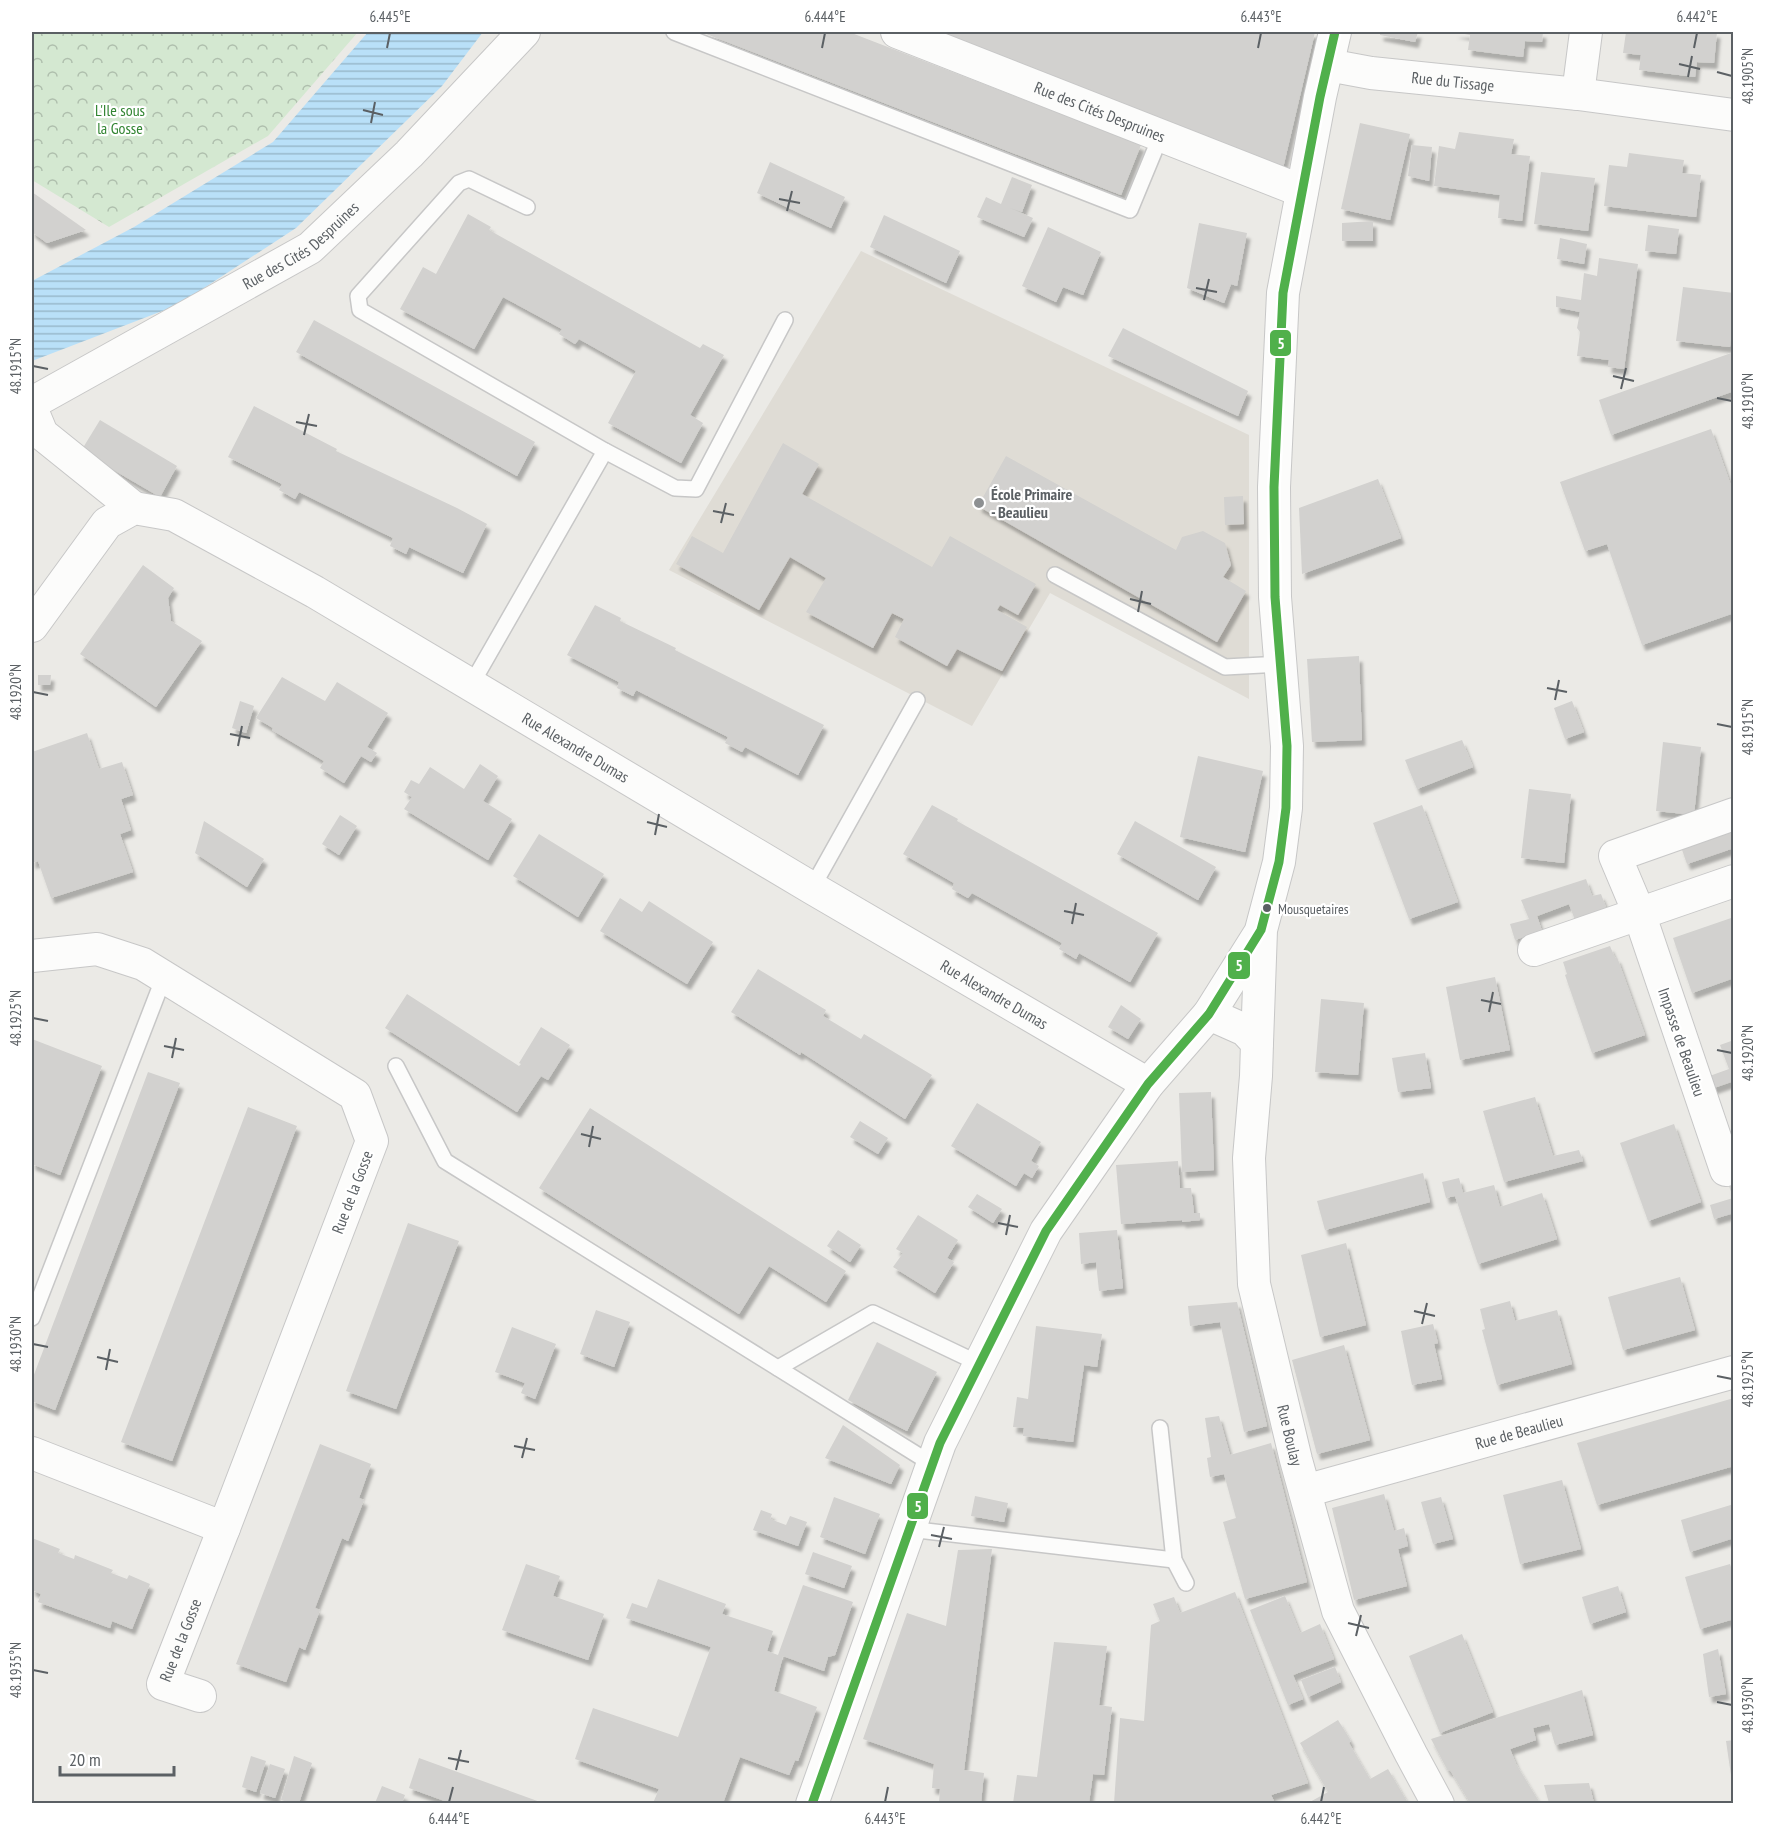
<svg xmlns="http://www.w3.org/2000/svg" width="1765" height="1835" font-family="'PT Sans Narrow',sans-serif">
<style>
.education{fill:#dfdcd5}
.park{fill:url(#park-crowns)}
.water{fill:url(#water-rules)}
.building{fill:#d2d1cf;filter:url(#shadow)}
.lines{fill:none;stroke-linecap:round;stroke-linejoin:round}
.service-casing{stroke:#c7c7c7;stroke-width:18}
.minor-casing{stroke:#c7c7c7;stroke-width:34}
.service{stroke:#fcfcfb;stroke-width:15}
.minor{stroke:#fcfcfb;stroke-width:32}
.bus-1-casing{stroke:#fff;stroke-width:14}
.bus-1{stroke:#50b04b;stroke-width:9}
.ticks{fill:none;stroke:#5b6064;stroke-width:2}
.poi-dot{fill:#8d9092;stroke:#fff;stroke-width:2}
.bus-dot{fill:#5b6064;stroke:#fff;stroke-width:2}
.labels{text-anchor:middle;stroke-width:4.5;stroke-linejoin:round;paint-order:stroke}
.bus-label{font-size:14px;fill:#5b6064;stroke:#fff;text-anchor:start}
.street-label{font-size:16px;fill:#5b6064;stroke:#fff}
.park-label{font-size:16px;fill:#328532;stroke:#fff}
.poi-label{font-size:16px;font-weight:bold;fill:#5b6064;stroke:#fff;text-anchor:start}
.line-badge{stroke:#fff;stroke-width:2}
.badge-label{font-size:16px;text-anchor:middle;font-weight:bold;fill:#fff}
.neatline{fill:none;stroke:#5b6064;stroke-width:2}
.ticks-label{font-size:15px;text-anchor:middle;fill:#5b6064}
</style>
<defs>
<pattern id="park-crowns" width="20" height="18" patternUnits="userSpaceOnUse" patternTransform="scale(1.5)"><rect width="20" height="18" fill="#d4e8d1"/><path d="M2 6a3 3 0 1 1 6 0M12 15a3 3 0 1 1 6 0" fill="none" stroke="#afbfad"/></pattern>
<pattern id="water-rules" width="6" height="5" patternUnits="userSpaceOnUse" patternTransform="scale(1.5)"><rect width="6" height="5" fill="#b9e0f8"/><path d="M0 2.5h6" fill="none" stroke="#99b9cc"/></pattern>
<filter id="shadow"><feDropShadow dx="3.5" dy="6" stdDeviation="1.5" flood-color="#0004"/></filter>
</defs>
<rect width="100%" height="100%" fill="#ebeae6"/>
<path class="education" d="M861 251 1249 435V699L1050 593 972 726 669 570Z"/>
<path class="park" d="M32 32H358L268 136 109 227 32 180Z"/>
<path class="water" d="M368 32H483L442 86 296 228 178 305 32 361V281L134 227 273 142Z"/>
<g class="building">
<path d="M701 32H849L1141 145 1121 195Z"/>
<path d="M932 32H1315L1283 168Z"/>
<path d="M1380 32H1418L1415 42 1380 35Z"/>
<path d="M1454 32H1543L1542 42 1525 41 1523 57 1468 50 1470 35Z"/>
<path d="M1626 32H1717L1714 63 1697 62 1695 77 1639 70 1641 55 1623 53Z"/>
<path d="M1360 123 1410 134 1390 220 1341 209Z"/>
<path d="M1459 132 1514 139 1511 154 1530 156 1522 221 1498 218 1500 195 1434 186 1439 146 1455 149Z"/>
<path d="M1412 145 1432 147 1429 181 1408 176Z"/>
<path d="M1629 153 1684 160 1682 173 1701 175 1696 217 1604 206 1609 165 1627 167Z"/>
<path d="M770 162 845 197 831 228 757 193Z"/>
<path d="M1541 172 1595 178 1588 231 1534 224Z"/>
<path d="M1012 177 1032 185 1022 212 1010 208 1033 218 1024 237 977 217 986 197 1001 204Z"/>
<path d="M32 192 86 230 47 243 32 232Z"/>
<path d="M468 214 491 227 489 230 700 348 703 344 724 355 690 415 703 423 681 463 608 423 636 371 579 339 575 344 559 334 562 329 503 297 474 349 400 309 423 267 436 274Z"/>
<path d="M884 215 960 251 946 283 870 247Z"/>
<path d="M1373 221V241H1342V223Z"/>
<path d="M1199 223 1247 233 1237 286 1231 284 1224 303 1187 288Z"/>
<path d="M1648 225 1679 229 1676 254 1645 251Z"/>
<path d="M1048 227 1101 252 1083 295 1063 287 1056 302 1022 286Z"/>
<path d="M1560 238 1587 244 1584 264 1557 259Z"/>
<path d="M1599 258 1638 264 1624 369 1608 367 1609 360 1577 356 1580 332 1577 328 1580 312 1556 307V296L1581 300 1584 273 1597 276Z"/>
<path d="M1683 287 1734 293V320L1730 347 1676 341Z"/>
<path d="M314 320 535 442 517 476 296 352Z"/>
<path d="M1123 328 1248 391 1238 416 1108 356Z"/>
<path d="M1734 352V391L1611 435 1599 400Z"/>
<path d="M254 406 337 449 336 451 457 508 487 524 463 573 409 547 406 554 390 546 393 538 299 492 295 499 279 490 282 484 228 457Z"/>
<path d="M100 420 177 466 160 497 81 451Z"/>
<path d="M1711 429 1734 494V613L1642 645 1607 544 1585 551 1560 482Z"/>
<path d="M783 443 819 464 802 494 932 567 950 536 1036 584 1018 615 1000 605 997 610 1027 627 1002 671 957 649 947 666 895 637 904 619 892 613 873 648 806 612 826 578 790 557 759 610 676 564 692 536 723 553Z"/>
<path d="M1006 456 1176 550 1182 537 1203 531 1225 543 1231 565 1223 577 1246 591 1217 642 978 506Z"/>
<path d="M1378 479 1401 538 1302 574 1299 508Z"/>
<path d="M1243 496 1244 524 1225 525 1224 497Z"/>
<path d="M143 565 174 588 168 598 171 621 202 641 156 707 80 654Z"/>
<path d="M595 605 621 618 620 621 676 648 675 650 824 725 798 775 745 747 742 752 725 743 728 737 636 690 633 696 617 688 619 682 567 655Z"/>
<path d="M1359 656 1362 740 1312 742 1307 659Z"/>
<path d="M38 675H51L50 685H38Z"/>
<path d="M282 677 325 701 337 682 388 713 367 747 377 753 371 762 361 756 344 783 320 768 324 761 272 730 273 728 256 718Z"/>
<path d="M240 701 254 706 246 733 232 728Z"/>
<path d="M1572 701 1584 732 1565 739 1554 708Z"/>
<path d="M87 733 99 769 122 762 133 795 121 799 131 830 120 834 133 872 51 898 38 861 32 863V752Z"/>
<path d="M1462 740 1473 767 1417 789 1405 760Z"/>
<path d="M1663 742 1701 747 1694 815 1656 811Z"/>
<path d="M1198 756 1263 771 1245 852 1180 837Z"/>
<path d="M480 764 498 776 483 801 512 819 488 860 404 809 412 797 404 792 411 780 419 784 430 767 464 789Z"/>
<path d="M1529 789 1571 794 1564 863 1521 858Z"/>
<path d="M932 805 958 819 957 821 1158 933 1130 982 1079 953 1076 959 1059 949 1062 943 972 893 968 898 952 889 954 883 903 854Z"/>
<path d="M1422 805 1458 902 1409 919 1373 823Z"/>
<path d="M340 815 357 826 339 855 322 844Z"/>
<path d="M204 821 264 859 247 887 195 853Z"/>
<path d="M1135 821 1216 867 1198 900 1117 854Z"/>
<path d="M1734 828V848L1687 864 1681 847Z"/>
<path d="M539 834 604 874 578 917 513 876Z"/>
<path d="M1586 879 1592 896 1601 894 1607 910 1575 920 1569 904 1537 916 1542 931 1515 940 1510 924 1529 919 1521 900Z"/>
<path d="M620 898 642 912 649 901 713 942 687 984 600 931Z"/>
<path d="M1734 917V978L1692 993 1673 938Z"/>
<path d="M1610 946 1615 958 1617 957 1645 1035 1592 1053 1565 975 1567 974 1563 962Z"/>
<path d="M758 969 826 1010 823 1016 861 1039 864 1034 932 1075 905 1119 801 1052 800 1055 731 1012Z"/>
<path d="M1495 977 1510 1050 1460 1060 1446 987Z"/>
<path d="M407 994 519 1066 521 1064 519 1063 541 1027 570 1045 548 1080 541 1076 517 1112 385 1028Z"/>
<path d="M1321 999 1364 1003 1358 1075 1315 1072Z"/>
<path d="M1121 1005 1141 1019 1128 1039 1108 1027Z"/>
<path d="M32 1039 102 1066 60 1175 32 1164Z"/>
<path d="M1734 1040V1081L1708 1090 1704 1078 1729 1069 1720 1045Z"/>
<path d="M1425 1053 1431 1088 1398 1092 1392 1058Z"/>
<path d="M148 1072 180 1083 55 1410 32 1401V1380Z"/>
<path d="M1211 1092 1214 1170 1182 1172 1179 1093Z"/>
<path d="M1535 1097 1553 1156 1579 1150 1583 1161 1504 1182 1483 1111Z"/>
<path d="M977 1103 1041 1142 1031 1161 1039 1166 1032 1178 1024 1173 1016 1186 951 1146Z"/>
<path d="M248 1107 297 1126 172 1461 121 1442Z"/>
<path d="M590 1108 846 1271 826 1302 769 1266 739 1314 539 1188Z"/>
<path d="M860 1121 888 1138 878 1154 850 1137Z"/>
<path d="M1674 1124 1701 1202 1648 1221 1620 1143Z"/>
<path d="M1178 1161 1180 1188H1191L1194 1213H1200V1220L1182 1222V1220L1121 1224 1116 1165Z"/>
<path d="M1423 1173 1430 1202 1325 1230 1317 1201Z"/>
<path d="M1459 1178 1463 1193 1494 1185 1500 1207 1542 1193 1557 1239 1478 1264 1455 1196 1446 1198 1442 1182Z"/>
<path d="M1734 1185V1213L1714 1219 1710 1205 1733 1198 1729 1186Z"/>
<path d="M977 1194 1002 1209 993 1223 968 1207Z"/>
<path d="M918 1215 958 1240 947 1258 954 1262 935 1293 893 1267 903 1253 896 1249Z"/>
<path d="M408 1223 459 1241 396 1409 346 1391Z"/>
<path d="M838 1230 861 1245 850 1262 827 1246Z"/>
<path d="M1117 1230 1123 1288 1099 1291 1096 1262 1081 1264 1079 1233Z"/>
<path d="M1346 1243 1366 1325 1320 1337 1301 1255Z"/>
<path d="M1680 1277 1695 1330 1623 1350 1608 1297Z"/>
<path d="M1510 1301 1515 1321 1557 1310 1572 1364 1497 1385 1482 1330 1485 1329 1480 1309Z"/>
<path d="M1237 1302 1267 1426 1244 1432 1220 1322 1190 1326 1188 1306Z"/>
<path d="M596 1310 630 1322 614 1367 580 1354Z"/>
<path d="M1433 1324 1438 1343 1434 1344 1442 1379 1412 1385 1401 1331Z"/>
<path d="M1036 1326 1102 1334 1097 1367 1084 1365 1073 1442 1023 1436 1024 1428 1013 1427 1017 1397 1028 1399Z"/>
<path d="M512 1327 556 1344 535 1399 521 1393 525 1383 495 1372Z"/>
<path d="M877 1342 937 1372 907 1431 848 1400Z"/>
<path d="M1344 1345 1370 1440 1317 1454 1292 1360Z"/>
<path d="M1734 1398V1466L1597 1505 1577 1443Z"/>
<path d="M1219 1416 1230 1455 1271 1443 1307 1582 1245 1599 1223 1522 1236 1518 1224 1474 1210 1477 1207 1458 1211 1457 1205 1418Z"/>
<path d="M843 1425 900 1465 891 1484 825 1458Z"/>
<path d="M320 1444 371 1464 359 1498 364 1500 348 1541 342 1538 315 1608 320 1610 305 1650 299 1647 286 1682 236 1664Z"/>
<path d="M1562 1480 1581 1549 1520 1564 1503 1495Z"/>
<path d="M1384 1494 1394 1531 1404 1528 1408 1546 1398 1549 1407 1586 1354 1600 1332 1508Z"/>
<path d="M975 1496 1008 1503 1004 1522 971 1516Z"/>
<path d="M834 1497 880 1514 865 1554 820 1537Z"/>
<path d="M1441 1497 1453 1539 1433 1544 1421 1502Z"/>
<path d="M1734 1504V1538L1690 1552 1681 1520Z"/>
<path d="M761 1510 772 1514 770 1519 786 1525 790 1516 807 1522 798 1546 753 1530Z"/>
<path d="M32 1538 60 1549 58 1553 74 1559 75 1555 113 1570 111 1573 127 1579 129 1575 150 1584 132 1629 112 1621 110 1628 38 1602 41 1594 32 1590Z"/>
<path d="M992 1549 964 1770 984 1773 981 1803H939L940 1789 932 1788 934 1764 863 1739 907 1613 946 1626 958 1550Z"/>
<path d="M813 1552 852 1566 844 1588 805 1574Z"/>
<path d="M526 1564 560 1576 553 1596 604 1614 588 1660 502 1630Z"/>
<path d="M1730 1564 1734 1576V1619L1700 1629 1685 1577Z"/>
<path d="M658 1579 726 1604 722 1614 773 1631 767 1651 778 1655 803 1585 853 1602 835 1655 828 1657 824 1671 783 1656 774 1691 817 1707 798 1761 795 1760 789 1775 740 1757 723 1803H653L659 1789 575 1759 593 1708 678 1737 711 1647 626 1618 632 1603 647 1608Z"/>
<path d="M1618 1586 1626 1612 1590 1624 1582 1597Z"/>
<path d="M1235 1592 1308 1783 1271 1795 1275 1803H1114L1120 1718 1144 1721 1151 1625 1160 1621 1153 1604 1174 1597 1180 1613Z"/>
<path d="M1285 1596 1300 1633 1320 1624 1334 1659 1293 1675 1303 1699 1288 1705 1250 1610Z"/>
<path d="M1462 1634 1493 1712 1440 1733 1409 1656Z"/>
<path d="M1054 1642 1107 1646 1099 1705 1112 1707 1104 1775 1093 1774 1089 1803H1013L1017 1775 1037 1777Z"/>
<path d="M1718 1649 1726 1694 1709 1697 1703 1654Z"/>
<path d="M1335 1667 1341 1682 1308 1697 1301 1680Z"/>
<path d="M1582 1690 1593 1735 1555 1745 1549 1724 1533 1728 1536 1740 1510 1749 1516 1764 1540 1803H1470L1450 1770 1448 1771 1431 1739Z"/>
<path d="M1338 1720 1351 1741 1349 1743 1370 1779 1388 1769 1408 1803H1308L1328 1792 1300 1743Z"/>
<path d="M1734 1740V1782H1732L1726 1741Z"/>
<path d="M251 1756 266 1761 256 1792 242 1787Z"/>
<path d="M294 1756 312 1763 299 1803H291L281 1800Z"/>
<path d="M419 1758 543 1803H450L409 1788Z"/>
<path d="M270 1764 285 1769 275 1798 260 1793Z"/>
<path d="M1589 1783 1594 1803H1549L1544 1785Z"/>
<path d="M382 1786 405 1795 402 1803H375Z"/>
</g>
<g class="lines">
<g class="service-casing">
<g id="service">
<path d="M674 32 1130 210 1161 135"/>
<path d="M527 207 469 179 459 183 358 296 360 310 605 451 675 488 696 489 785 320"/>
<path d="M1055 575 1225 667 1280 664"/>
<path d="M471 685 605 451"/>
<path d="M812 888 917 700"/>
<path d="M396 1066 445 1161 932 1464"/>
<path d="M32 1318 164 977"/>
<path d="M778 1368 873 1313 980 1364"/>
<path d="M1160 1428 1174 1560 1186 1583"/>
<path d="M909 1529 1174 1560"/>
</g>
</g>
<g class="minor-casing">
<g id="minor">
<path id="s1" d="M897 32 1302 191"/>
<path id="s2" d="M1328 65 1371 73 1578 94 1734 115"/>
<path d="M1578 94 1586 32"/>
<path id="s3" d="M32 403 310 248 409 154 524 32"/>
<path d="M32 410 42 434 134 508"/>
<path id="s4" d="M32 626 107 523 134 508 174 515 315 592 812 888 1148 1084"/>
<path d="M1534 950 1734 881"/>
<path d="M32 956 97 949 143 964 355 1095 372 1141 224 1528 32 1453"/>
<path id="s5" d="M1209 1014 1245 1030 1257 1043 1256 1076 1249 1158 1254 1284 1296 1460 1338 1611 1411 1754 1438 1804"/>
<path d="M1257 1043 1261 930 1279 862 1286 808 1287 746 1275 597 1274 487 1283 293 1320 97 1335 32"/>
<path d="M1726 1170 1639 913 1615 856 1734 814"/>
<path id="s6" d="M1305 1491 1734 1372"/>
<path id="s7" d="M200 1696 163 1684 224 1528"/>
<path d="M812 1804 940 1443 1046 1231 1148 1084 1209 1014 1258 936"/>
</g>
</g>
<use href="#service" class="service"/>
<use href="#minor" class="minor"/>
<g class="bus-1-casing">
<path id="bus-1" d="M812 1804 940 1443 1046 1231 1148 1084 1209 1014 1261 930 1279 862 1286 808 1287 746 1275 597 1274 487 1283 293 1320 97 1335 32"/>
</g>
<use href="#bus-1" class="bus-1"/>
</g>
<path class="ticks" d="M387 48 390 33M822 48 825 33M1258 48 1261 33M1694 48 1697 33M1679 64 1700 69M1717 72 1732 76M1688 77 1692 56M363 110 383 115M371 123 375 102M779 199 800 203M787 211 792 191M1196 288 1217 292M1204 300 1209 279M33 366 48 369M1613 376 1634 381M1621 389 1626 368M1717 398 1732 401M296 422 317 426M304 435 309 414M713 511 734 515M721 523 726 503M1130 599 1151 604M1138 612 1142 591M1547 688 1567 692M33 692 48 695M1555 700 1559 680M1717 724 1732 727M230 734 250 738M238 746 242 726M647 822 667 827M655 835 659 814M1064 911 1084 915M1072 924 1076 903M1481 1000 1501 1004M1489 1012 1493 992M33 1018 48 1021M164 1046 184 1050M1717 1050 1732 1053M172 1058 176 1038M581 1134 601 1139M589 1147 593 1126M998 1223 1018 1227M1006 1235 1010 1215M1414 1311 1435 1316M1422 1324 1427 1303M33 1344 48 1347M97 1357 118 1362M106 1370 110 1349M1717 1376 1732 1379M514 1446 535 1450M522 1458 527 1438M931 1535 952 1539M939 1547 944 1527M1348 1623 1369 1628M1356 1636 1361 1615M33 1670 48 1673M1717 1702 1732 1705M448 1758 469 1762M456 1770 461 1750M449 1802 453 1787M885 1802 888 1787M1321 1802 1324 1787"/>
<circle class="poi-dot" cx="979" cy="503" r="6"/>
<circle class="bus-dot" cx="1267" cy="908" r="5"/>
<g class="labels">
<g class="bus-label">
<text x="1278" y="914">Mousquetaires</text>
</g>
<g class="street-label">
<text dy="6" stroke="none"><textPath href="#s2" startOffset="126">Rue du Tissage</textPath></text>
<text dy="6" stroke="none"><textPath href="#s1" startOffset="218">Rue des Cités Despruines</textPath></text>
<text dy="6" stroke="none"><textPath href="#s3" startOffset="312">Rue des Cités Despruines</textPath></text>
<text dy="6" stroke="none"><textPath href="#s4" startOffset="663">Rue Alexandre Dumas</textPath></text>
<text dy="6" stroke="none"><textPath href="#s4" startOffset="1149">Rue Alexandre Dumas</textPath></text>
<text transform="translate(1682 1042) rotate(71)" y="6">Impasse de Beaulieu</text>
<text transform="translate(352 1192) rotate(-69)" y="6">Rue de la Gosse</text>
<text dy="6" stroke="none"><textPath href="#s6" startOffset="222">Rue de Beaulieu</textPath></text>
<text dy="6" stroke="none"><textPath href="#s5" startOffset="454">Rue Boulay</textPath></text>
<text dy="6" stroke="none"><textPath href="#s7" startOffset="86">Rue de la Gosse</textPath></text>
</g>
<g class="park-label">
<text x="120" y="116">L'Ile sous<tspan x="120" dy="18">la Gosse</tspan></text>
</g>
<g class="poi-label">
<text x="991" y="500">École Primaire<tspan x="991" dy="18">- Beaulieu</tspan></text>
</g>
</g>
<g class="line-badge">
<rect x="1269" y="329" width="23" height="28" rx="6" fill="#50b04b"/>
<rect x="1227" y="951" width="24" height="29" rx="6" fill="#50b04b"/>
<rect x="906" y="1492" width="23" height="28" rx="6" fill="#50b04b"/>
</g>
<g class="badge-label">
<text x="1281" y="349">5</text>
<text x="1239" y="971">5</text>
<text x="918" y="1512">5</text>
</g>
<rect width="1765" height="1835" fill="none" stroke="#ffffff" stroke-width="66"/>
<path d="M60 1766v9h114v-9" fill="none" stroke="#5b6064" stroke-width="3"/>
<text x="69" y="1766" font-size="18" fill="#5b6064" stroke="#ffffff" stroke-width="4.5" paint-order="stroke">20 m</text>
<rect x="33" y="33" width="1699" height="1769" class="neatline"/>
<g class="ticks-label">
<text x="390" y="22">6.445°E</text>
<text x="825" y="22">6.444°E</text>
<text x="1261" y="22">6.443°E</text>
<text x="1697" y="22">6.442°E</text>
<text transform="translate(1748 76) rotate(-90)" y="5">48.1905°N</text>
<text transform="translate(16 366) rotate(-90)" y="5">48.1915°N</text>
<text transform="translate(1748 401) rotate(-90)" y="5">48.1910°N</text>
<text transform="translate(16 692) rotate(-90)" y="5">48.1920°N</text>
<text transform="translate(1748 727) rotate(-90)" y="5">48.1915°N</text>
<text transform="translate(16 1018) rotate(-90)" y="5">48.1925°N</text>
<text transform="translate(1748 1053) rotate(-90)" y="5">48.1920°N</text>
<text transform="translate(16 1344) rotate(-90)" y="5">48.1930°N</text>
<text transform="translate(1748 1379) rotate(-90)" y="5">48.1925°N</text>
<text transform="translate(16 1670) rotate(-90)" y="5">48.1935°N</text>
<text transform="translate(1748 1705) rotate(-90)" y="5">48.1930°N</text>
<text x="449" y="1824">6.444°E</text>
<text x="885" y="1824">6.443°E</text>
<text x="1321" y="1824">6.442°E</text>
</g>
</svg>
